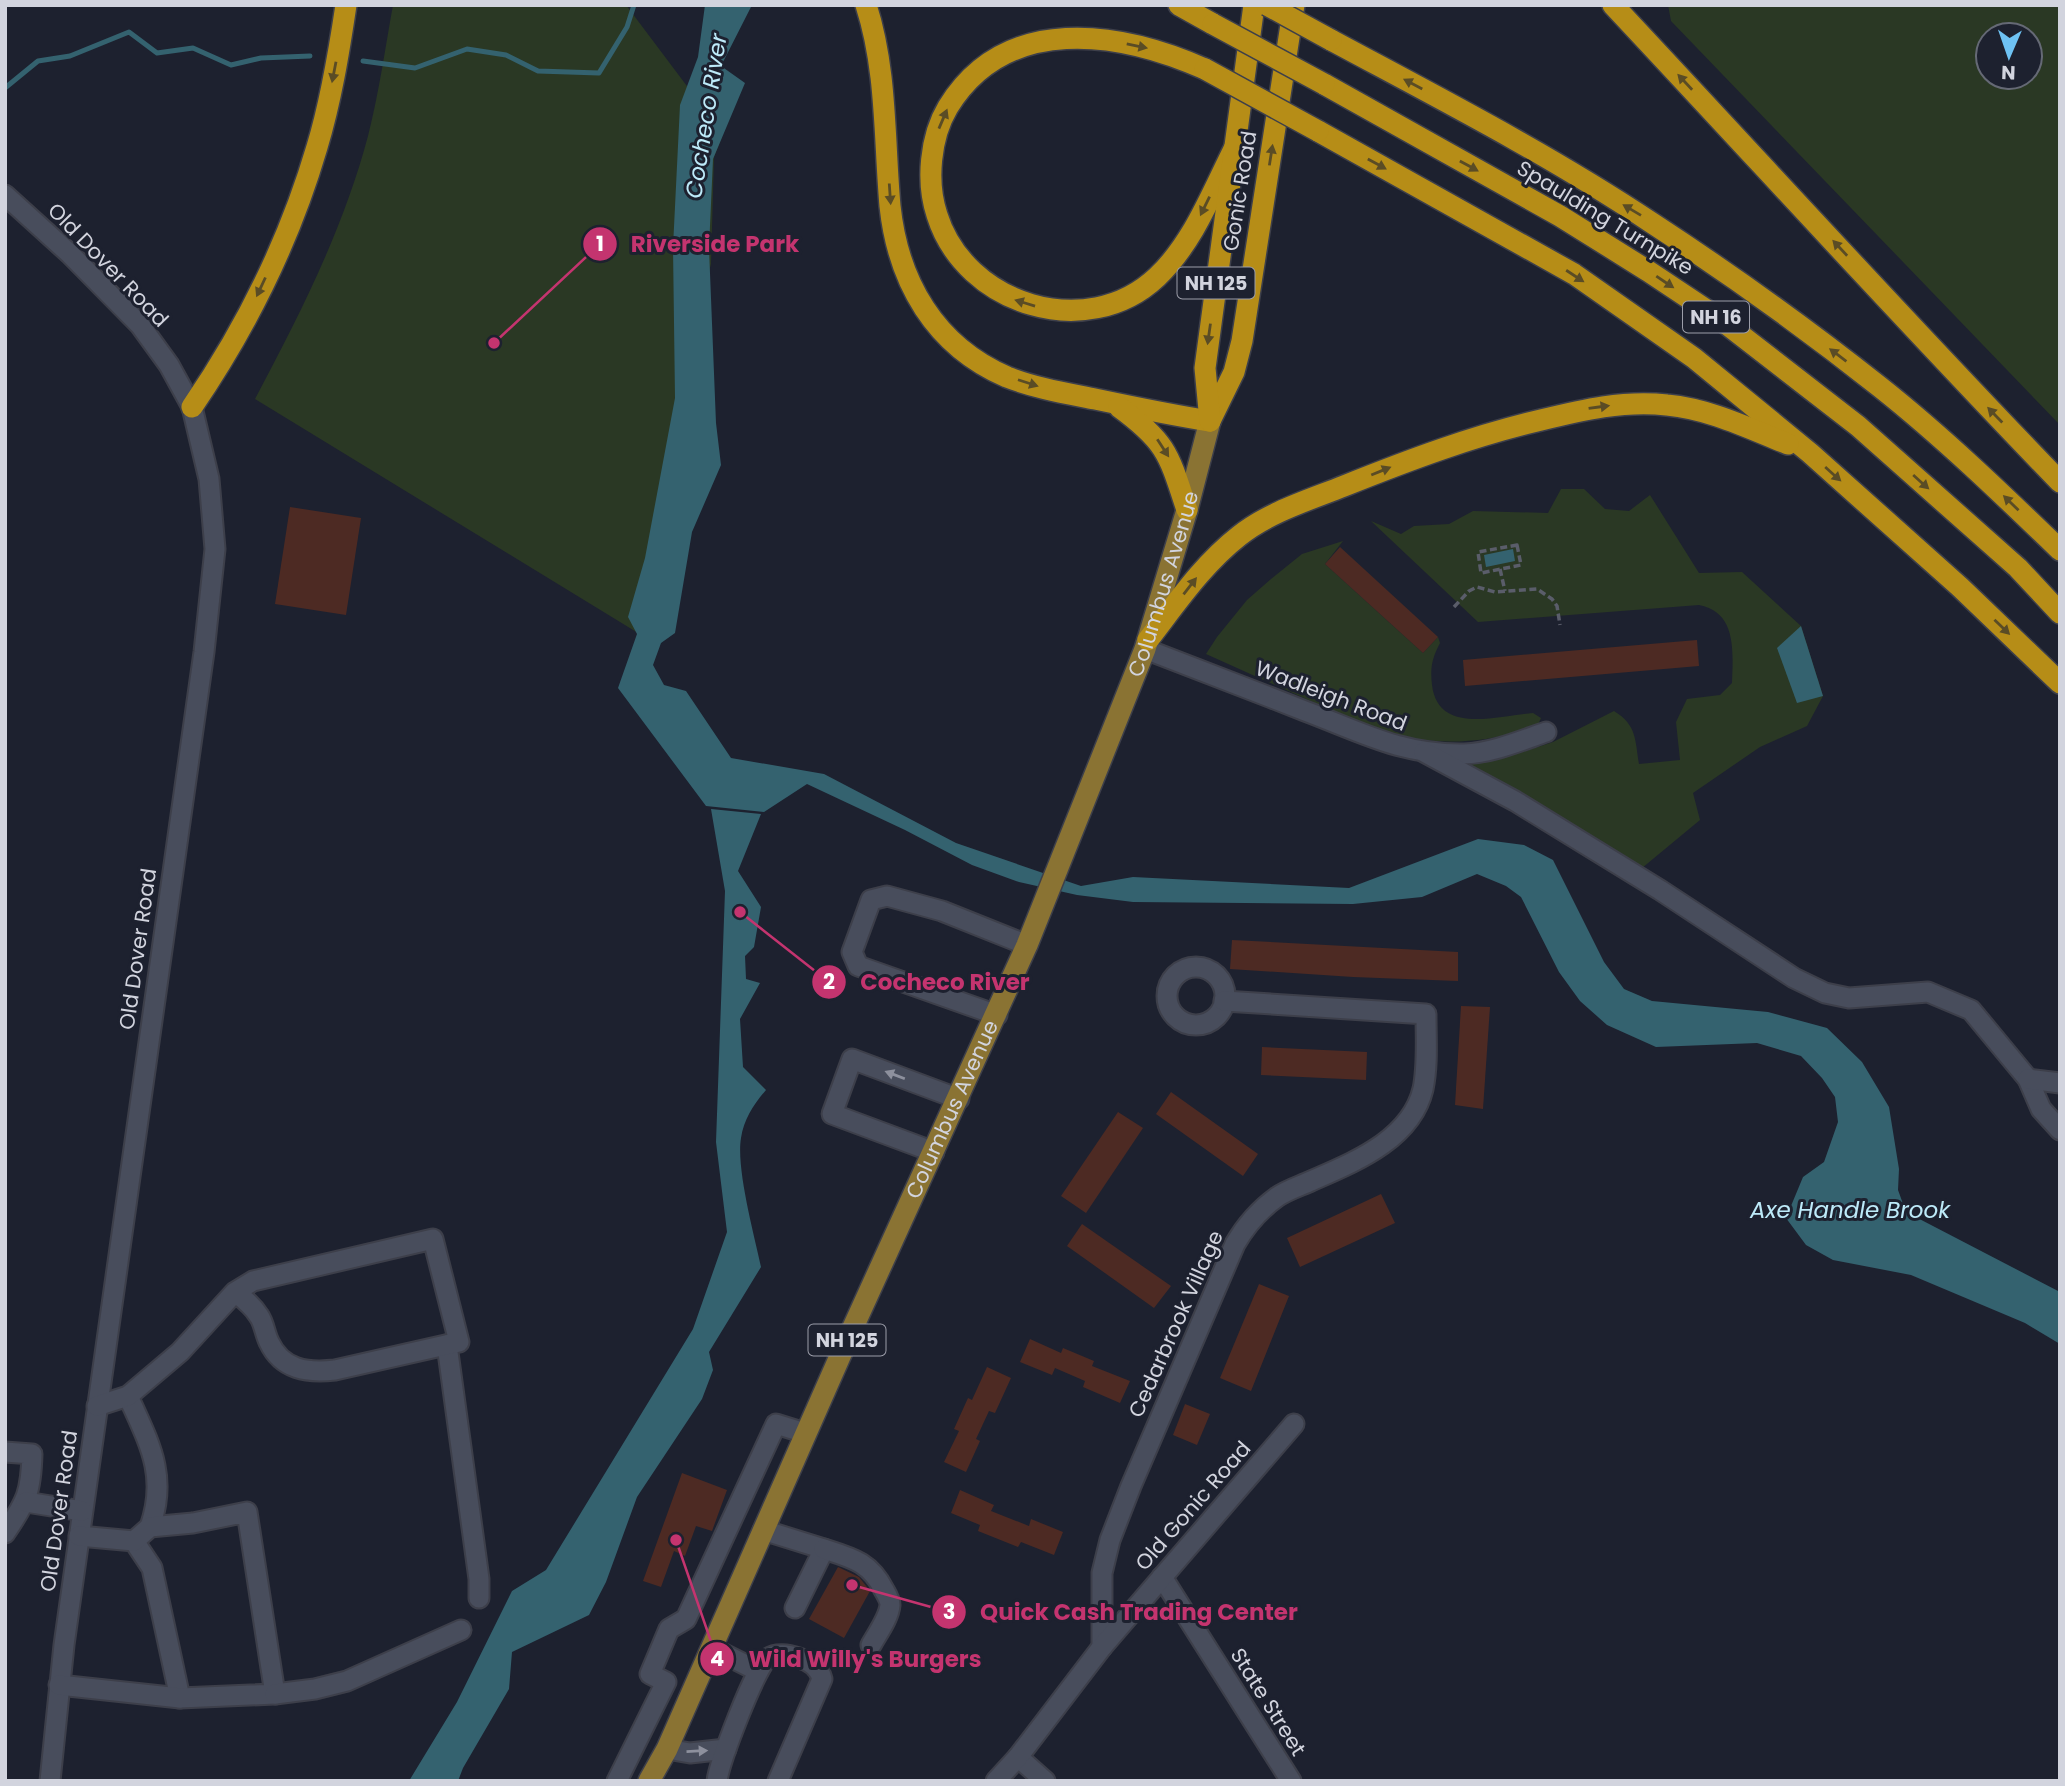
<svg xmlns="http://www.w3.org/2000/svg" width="2065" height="1786" font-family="Poppins,sans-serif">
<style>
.green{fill:#2a3824;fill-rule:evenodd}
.water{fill:#34626f}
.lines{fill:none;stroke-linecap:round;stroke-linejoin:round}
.stream{stroke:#34626f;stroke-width:5}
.building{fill:#4d2a23}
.minor-casing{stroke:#3d3f4a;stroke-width:23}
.major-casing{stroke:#3d3f4a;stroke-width:24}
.highway-casing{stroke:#3d3f4a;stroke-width:24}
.path{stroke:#5a5d6a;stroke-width:3.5;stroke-dasharray:7 3.5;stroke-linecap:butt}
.minor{stroke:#484d5c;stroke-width:19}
.major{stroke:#8a7333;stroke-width:21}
.highway{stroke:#b68d17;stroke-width:21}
.highway-bridge-casing{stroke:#3d3f4a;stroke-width:24;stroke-linecap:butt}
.highway-bridge{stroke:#b68d17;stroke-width:21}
.oneway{fill:#5a4c25}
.oneway2{fill:#8d909d}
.labels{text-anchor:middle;stroke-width:6;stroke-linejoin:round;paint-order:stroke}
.shield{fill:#1d212f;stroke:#9c9eaa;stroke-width:2}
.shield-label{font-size:19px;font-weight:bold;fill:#d2d4de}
.street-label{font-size:21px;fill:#d2d4de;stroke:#1d212f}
.water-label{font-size:23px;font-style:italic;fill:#bdeaf9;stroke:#1d212f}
.leader{fill:none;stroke:#c4346f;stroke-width:2.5}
.callout-dot{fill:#c4346f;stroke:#1d212f;stroke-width:2.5}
.mark-label{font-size:21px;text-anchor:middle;font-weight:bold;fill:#fff}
.callout-label{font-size:23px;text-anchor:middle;font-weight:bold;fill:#c4346f;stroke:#1d212f;stroke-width:6;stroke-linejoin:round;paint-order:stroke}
</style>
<rect width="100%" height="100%" fill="#1d212f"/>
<g class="green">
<path d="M393 5H626L723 134 714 157 711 264 707 279 656 644 255 399C300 314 343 230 368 136 379 93 385 49 393 5Z"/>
<path d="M1668 5H2060V425L1671 21ZM2030 35V77H1988V35Z"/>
<path d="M1561 489H1584L1605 509 1629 511 1650 495 1699 573 1742 572 1801 626 1823 696 1807 726 1760 747 1693 793 1700 820 1636 873 1462 762 1516 754 1553 742 1614 711C1637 725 1635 740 1639 764L1680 760 1676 722 1687 699 1720 695 1732 683C1733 652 1737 612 1699 605L1478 622 1371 521 1401 534 1414 526 1449 524 1473 511 1548 513Z"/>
<path d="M1343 541 1325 564 1423 653 1438 637 1440 643C1432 658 1430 668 1432 685 1438 735 1497 716 1533 713L1541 718 1537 727C1478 745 1432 747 1373 729L1206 654 1217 637 1247 600 1271 579 1302 554Z"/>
</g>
<g class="water">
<path d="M705 5H752L721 66 745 83 713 159 709 248 716 423 721 465 692 532 675 633 661 643 653 665 664 685 686 691 731 758 824 774 956 843 1081 886 1133 877 1349 888 1478 839 1524 845 1553 860 1604 962 1624 989 1652 1001 1768 1012 1827 1028 1862 1062 1889 1107 1899 1169 1898 1190 1906 1212 2060 1292V1344L2025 1323 1911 1275 1833 1260 1806 1245 1786 1218 1803 1177 1824 1162 1838 1122 1835 1097 1822 1078 1801 1056 1757 1043 1656 1047 1607 1025 1580 1001 1559 972 1521 897 1506 886 1477 874 1422 897 1353 904 1133 902 1077 895 1019 882 972 865 905 830 807 784 764 812 706 806 618 688 637 634 628 617 645 558 675 398 673 247 680 105 698 57Z"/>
<path d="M1513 549 1515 561 1486 567 1484 555Z"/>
<path d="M1801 626 1823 696 1797 703 1777 648Z"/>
<path d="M711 809 761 814 738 871 761 907 754 947 745 956 746 979 760 983 740 1019 743 1067 766 1090C754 1104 744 1119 741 1138 736 1168 754 1234 761 1267L709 1352 713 1370 702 1399 637 1497 606 1582 589 1615 512 1652 509 1689 463 1768 458 1781H409L457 1702 512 1591 546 1570 693 1329 727 1232 716 1142 725 891Z"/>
</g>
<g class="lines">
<g class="stream">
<path d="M363 61 415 68 467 49 506 55 538 71 599 73 627 27 634 5"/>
<path d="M5 88 38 61 70 56 129 32 157 53 193 48 231 65 261 58 310 56"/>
</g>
</g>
<g class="building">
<path d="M290 507 361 518 346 615 275 604Z"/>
<path d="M1340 547 1438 637 1423 653 1325 564Z"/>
<path d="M1697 640 1699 666 1465 686 1463 660Z"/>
<path d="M1232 940 1458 952V981L1353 977 1230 969Z"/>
<path d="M1461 1006 1490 1007 1483 1109 1455 1105Z"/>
<path d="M1262 1047 1367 1052 1366 1080 1261 1075Z"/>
<path d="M1171 1092 1258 1154 1243 1176 1156 1114Z"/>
<path d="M1118 1112 1143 1128 1086 1213 1061 1196Z"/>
<path d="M1381 1194 1395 1223 1300 1267 1287 1238Z"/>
<path d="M1082 1224 1171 1286 1154 1308 1067 1246Z"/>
<path d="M1259 1284 1289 1296 1251 1391 1220 1378Z"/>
<path d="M1030 1339 1061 1353 1063 1348 1094 1361 1092 1366 1130 1381 1120 1403 1083 1387 1085 1381 1055 1368 1052 1375 1020 1362Z"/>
<path d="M987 1367 1011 1378 995 1413 989 1411 976 1439 980 1441 966 1472 944 1462 959 1431 954 1429 968 1398 972 1400Z"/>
<path d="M1185 1404 1210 1414 1197 1445 1173 1435Z"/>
<path d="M682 1473 727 1490 712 1531 696 1526 685 1556 674 1551 661 1587 643 1581Z"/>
<path d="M960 1490 994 1505 991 1511 1029 1526 1031 1519 1063 1532 1054 1555 1021 1542 1018 1547 978 1531 980 1525 951 1513Z"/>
<path d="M838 1567 859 1577 870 1591 844 1638 809 1619Z"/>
</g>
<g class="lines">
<g class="minor-casing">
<g id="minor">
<path d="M5 195 70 254 140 325 169 365 192 407 209 479 215 549 204 652 64 1645 50 1781"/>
<path d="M1145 649C1199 670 1252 690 1305 711 1361 732 1401 755 1464 754 1492 753 1520 741 1546 732"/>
<path d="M1424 752 1515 801 1660 890 1794 978 1825 993 1849 998 1928 992 1971 1010 2028 1079 2041 1109 2060 1130"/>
<circle cx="1196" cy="996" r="29"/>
<path d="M997 1015 858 966 852 952 871 900 887 896 942 911 1027 945"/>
<path d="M2028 1079 2060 1083"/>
<path d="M934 1152 832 1114 852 1059 959 1099"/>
<path d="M447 1345 479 1579V1598"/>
<path d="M128 1396C149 1443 168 1475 150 1527"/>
<path d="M97 1406 128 1396 180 1352 235 1292 253 1281 433 1239 459 1342 335 1370C307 1373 282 1370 269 1342 265 1334 264 1323 259 1316 253 1306 244 1299 235 1292"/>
<path d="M5 1452 32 1454C31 1492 27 1501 5 1533"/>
<path d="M26 1502 82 1511"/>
<path d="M763 1530 824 1549 795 1608"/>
<path d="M134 1541 152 1568 180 1698"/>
<path d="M824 1549C852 1558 870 1562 884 1590 887 1595 890 1600 890 1605 889 1618 877 1634 871 1645"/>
<path d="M1162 1577 1291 1781"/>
<path d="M1102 1647V1573L1110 1540 1131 1486 1235 1244C1246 1225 1259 1210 1277 1197 1287 1190 1300 1186 1311 1181 1354 1162 1411 1140 1423 1089 1428 1065 1426 1039 1426 1014L1224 1001"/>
<path d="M712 1648 758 1671"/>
<path d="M59 1685 180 1698 275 1694 247 1512 193 1523 150 1527 134 1541 79 1536"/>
<path d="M275 1694 315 1689 347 1681 461 1630"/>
<path d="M667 1749 690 1753 726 1749"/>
<path d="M1018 1757 1045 1781"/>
<path d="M617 1781 666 1682 650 1674 669 1629 686 1619 776 1424 805 1433"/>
<path d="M717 1781C719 1763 755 1668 767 1659 776 1652 789 1655 799 1658 810 1661 819 1667 822 1679L778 1781"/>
<path d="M996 1781 1018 1757 1102 1647 1294 1424"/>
</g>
</g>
<g class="major-casing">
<g id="major">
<path id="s1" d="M649 1781 667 1749 845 1345 1027 945 1145 649 1187 510 1210 421"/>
</g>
</g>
<g class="highway-casing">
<g id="highway">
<path d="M866 5C887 70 884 138 890 206 898 282 935 346 1007 377 1035 388 1065 393 1095 399 1133 407 1171 415 1210 421"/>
<path d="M1179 5 1213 24"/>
<path d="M1613 5C1762 164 1908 325 2060 482"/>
<path d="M1331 40C1439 98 1550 155 1652 223 1730 274 1807 329 1880 387 1943 437 2002 494 2060 550"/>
<path d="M1205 69C1119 31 1006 13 948 107 930 137 926 182 937 215 965 305 1087 343 1157 277 1194 242 1213 190 1236 145"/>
<path d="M1324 84 1560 216 1648 271 1720 319 1858 426 2018 568 2060 613"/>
<path d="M1318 131 1574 274 1694 358 1810 453 1960 587 2060 683"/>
<path d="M192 407C246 328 290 239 317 147 331 101 339 52 346 5"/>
<path d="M1119 407C1167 442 1169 455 1187 510"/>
<path d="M1210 421 1234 372 1242 341 1294 5"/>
<path d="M1210 421 1205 368 1254 5"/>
<path d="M1148 640C1176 604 1202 565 1239 536 1269 512 1309 500 1344 486 1409 460 1473 436 1541 420 1582 410 1624 400 1667 405 1710 409 1748 428 1788 444"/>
</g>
</g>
<g class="path">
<path d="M1517 545 1521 565 1481 573 1478 552Z"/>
<path d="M1500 569 1505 591"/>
<path d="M1454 607 1469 591 1477 587 1495 592 1537 589 1552 599 1557 606 1560 625"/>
</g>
<use href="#minor" class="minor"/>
<use href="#major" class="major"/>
<use href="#highway" class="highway"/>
<g class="highway-bridge-casing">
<g id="highway-bridge">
<path d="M1267 5 1331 40"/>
<path d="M1213 24 1324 84"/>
<path d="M1205 69 1318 131"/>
</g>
</g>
<use href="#highway-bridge" class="highway-bridge"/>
</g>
<defs><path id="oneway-solid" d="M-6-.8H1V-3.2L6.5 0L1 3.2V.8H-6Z" transform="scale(1.75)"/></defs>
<g class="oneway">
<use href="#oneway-solid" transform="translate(1137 46) rotate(12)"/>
<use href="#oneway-solid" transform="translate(334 72) rotate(101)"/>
<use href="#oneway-solid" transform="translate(1685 82) rotate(-133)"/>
<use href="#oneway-solid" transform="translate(1413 84) rotate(-152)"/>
<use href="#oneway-solid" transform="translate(943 119) rotate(-67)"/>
<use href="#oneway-solid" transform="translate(1271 155) rotate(-81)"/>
<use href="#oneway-solid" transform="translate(1377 164) rotate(29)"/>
<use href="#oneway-solid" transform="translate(1469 166) rotate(29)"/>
<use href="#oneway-solid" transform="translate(890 194) rotate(86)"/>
<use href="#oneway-solid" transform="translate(1205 206) rotate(116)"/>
<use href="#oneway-solid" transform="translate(1632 210) rotate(-149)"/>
<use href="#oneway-solid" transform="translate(1840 248) rotate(-133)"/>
<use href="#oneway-solid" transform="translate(1575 276) rotate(33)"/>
<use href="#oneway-solid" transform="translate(1665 282) rotate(34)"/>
<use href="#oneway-solid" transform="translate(261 287) rotate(115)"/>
<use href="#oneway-solid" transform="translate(1025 303) rotate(-163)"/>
<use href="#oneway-solid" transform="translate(1209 334) rotate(98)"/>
<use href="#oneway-solid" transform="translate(1838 355) rotate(-143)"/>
<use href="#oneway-solid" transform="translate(1028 383) rotate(18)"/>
<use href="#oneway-solid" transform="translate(1599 407) rotate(-8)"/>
<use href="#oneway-solid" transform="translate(1995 415) rotate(-134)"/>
<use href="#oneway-solid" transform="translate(1163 448) rotate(57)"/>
<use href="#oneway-solid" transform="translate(1381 471) rotate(-22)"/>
<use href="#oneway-solid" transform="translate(1833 474) rotate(42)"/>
<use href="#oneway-solid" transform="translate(1921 482) rotate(42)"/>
<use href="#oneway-solid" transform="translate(2011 503) rotate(-136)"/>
<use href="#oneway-solid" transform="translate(1190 586) rotate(-52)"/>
<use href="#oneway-solid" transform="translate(2002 627) rotate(44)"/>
</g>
<g class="oneway2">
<use href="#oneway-solid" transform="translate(895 1075) rotate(-159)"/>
<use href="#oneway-solid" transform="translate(697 1751) rotate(-3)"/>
</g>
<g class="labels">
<g class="shield">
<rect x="1177.5" y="267.5" width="77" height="31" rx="5"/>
<rect x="1683" y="301.5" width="66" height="31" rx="5"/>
<rect x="808.5" y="1324.5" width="77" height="31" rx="5"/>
</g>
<g class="shield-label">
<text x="1216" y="290">NH 125</text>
<text x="1716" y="324">NH 16</text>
<text x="847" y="1347">NH 125</text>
</g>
<g class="street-label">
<text transform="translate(1240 191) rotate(-81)" y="7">Gonic Road</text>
<text transform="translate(1605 218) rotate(31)" y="7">Spaulding Turnpike</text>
<text transform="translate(108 265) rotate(46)" y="7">Old Dover Road</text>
<text dy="7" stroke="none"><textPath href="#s1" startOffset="1304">Columbus Avenue</textPath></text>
<text transform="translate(1331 696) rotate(21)" y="7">Wadleigh Road</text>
<text transform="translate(138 949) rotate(-82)" y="7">Old Dover Road</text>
<text dy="7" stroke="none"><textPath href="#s1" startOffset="737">Columbus Avenue</textPath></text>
<text transform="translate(1176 1324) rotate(-66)" y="7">Cedarbrook Village</text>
<text transform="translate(1193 1506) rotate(-49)" y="7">Old Gonic Road</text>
<text transform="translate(59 1511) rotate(-82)" y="7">Old Dover Road</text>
<text transform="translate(1268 1702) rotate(58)" y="7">State Street</text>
</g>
<g class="water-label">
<text transform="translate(706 116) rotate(-81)" y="8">Cocheco River</text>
<text x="1850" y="1218">Axe Handle Brook</text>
</g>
</g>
<path class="leader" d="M494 343L600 244M740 912L829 982M852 1585L949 1612M676 1540L717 1659"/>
<g class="callout-dot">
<circle cx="494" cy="343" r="7"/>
<circle cx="740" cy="912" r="7"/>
<circle cx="852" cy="1585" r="7"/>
<circle cx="676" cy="1540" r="7"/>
<circle cx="600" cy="244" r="18"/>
<circle cx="829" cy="982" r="18"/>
<circle cx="949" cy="1612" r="18"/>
<circle cx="717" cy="1659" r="18"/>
</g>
<g class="mark-label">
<text x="600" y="251">1</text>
<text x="829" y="989">2</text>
<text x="949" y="1619">3</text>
<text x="717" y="1666">4</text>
</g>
<g class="callout-label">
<text x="715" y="252">Riverside Park</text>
<text x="945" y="990">Cocheco River</text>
<text x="1139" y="1620">Quick Cash Trading Center</text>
<text x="865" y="1667">Wild Willy's Burgers</text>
</g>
<rect width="2065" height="1786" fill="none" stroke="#d2d4de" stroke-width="14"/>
<g transform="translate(2009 56) rotate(182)"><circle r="33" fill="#1d212f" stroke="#656975" stroke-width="2"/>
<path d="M0-5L12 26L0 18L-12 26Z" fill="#6ec2f3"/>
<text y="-10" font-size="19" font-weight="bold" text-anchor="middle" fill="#d2d4de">N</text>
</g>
</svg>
